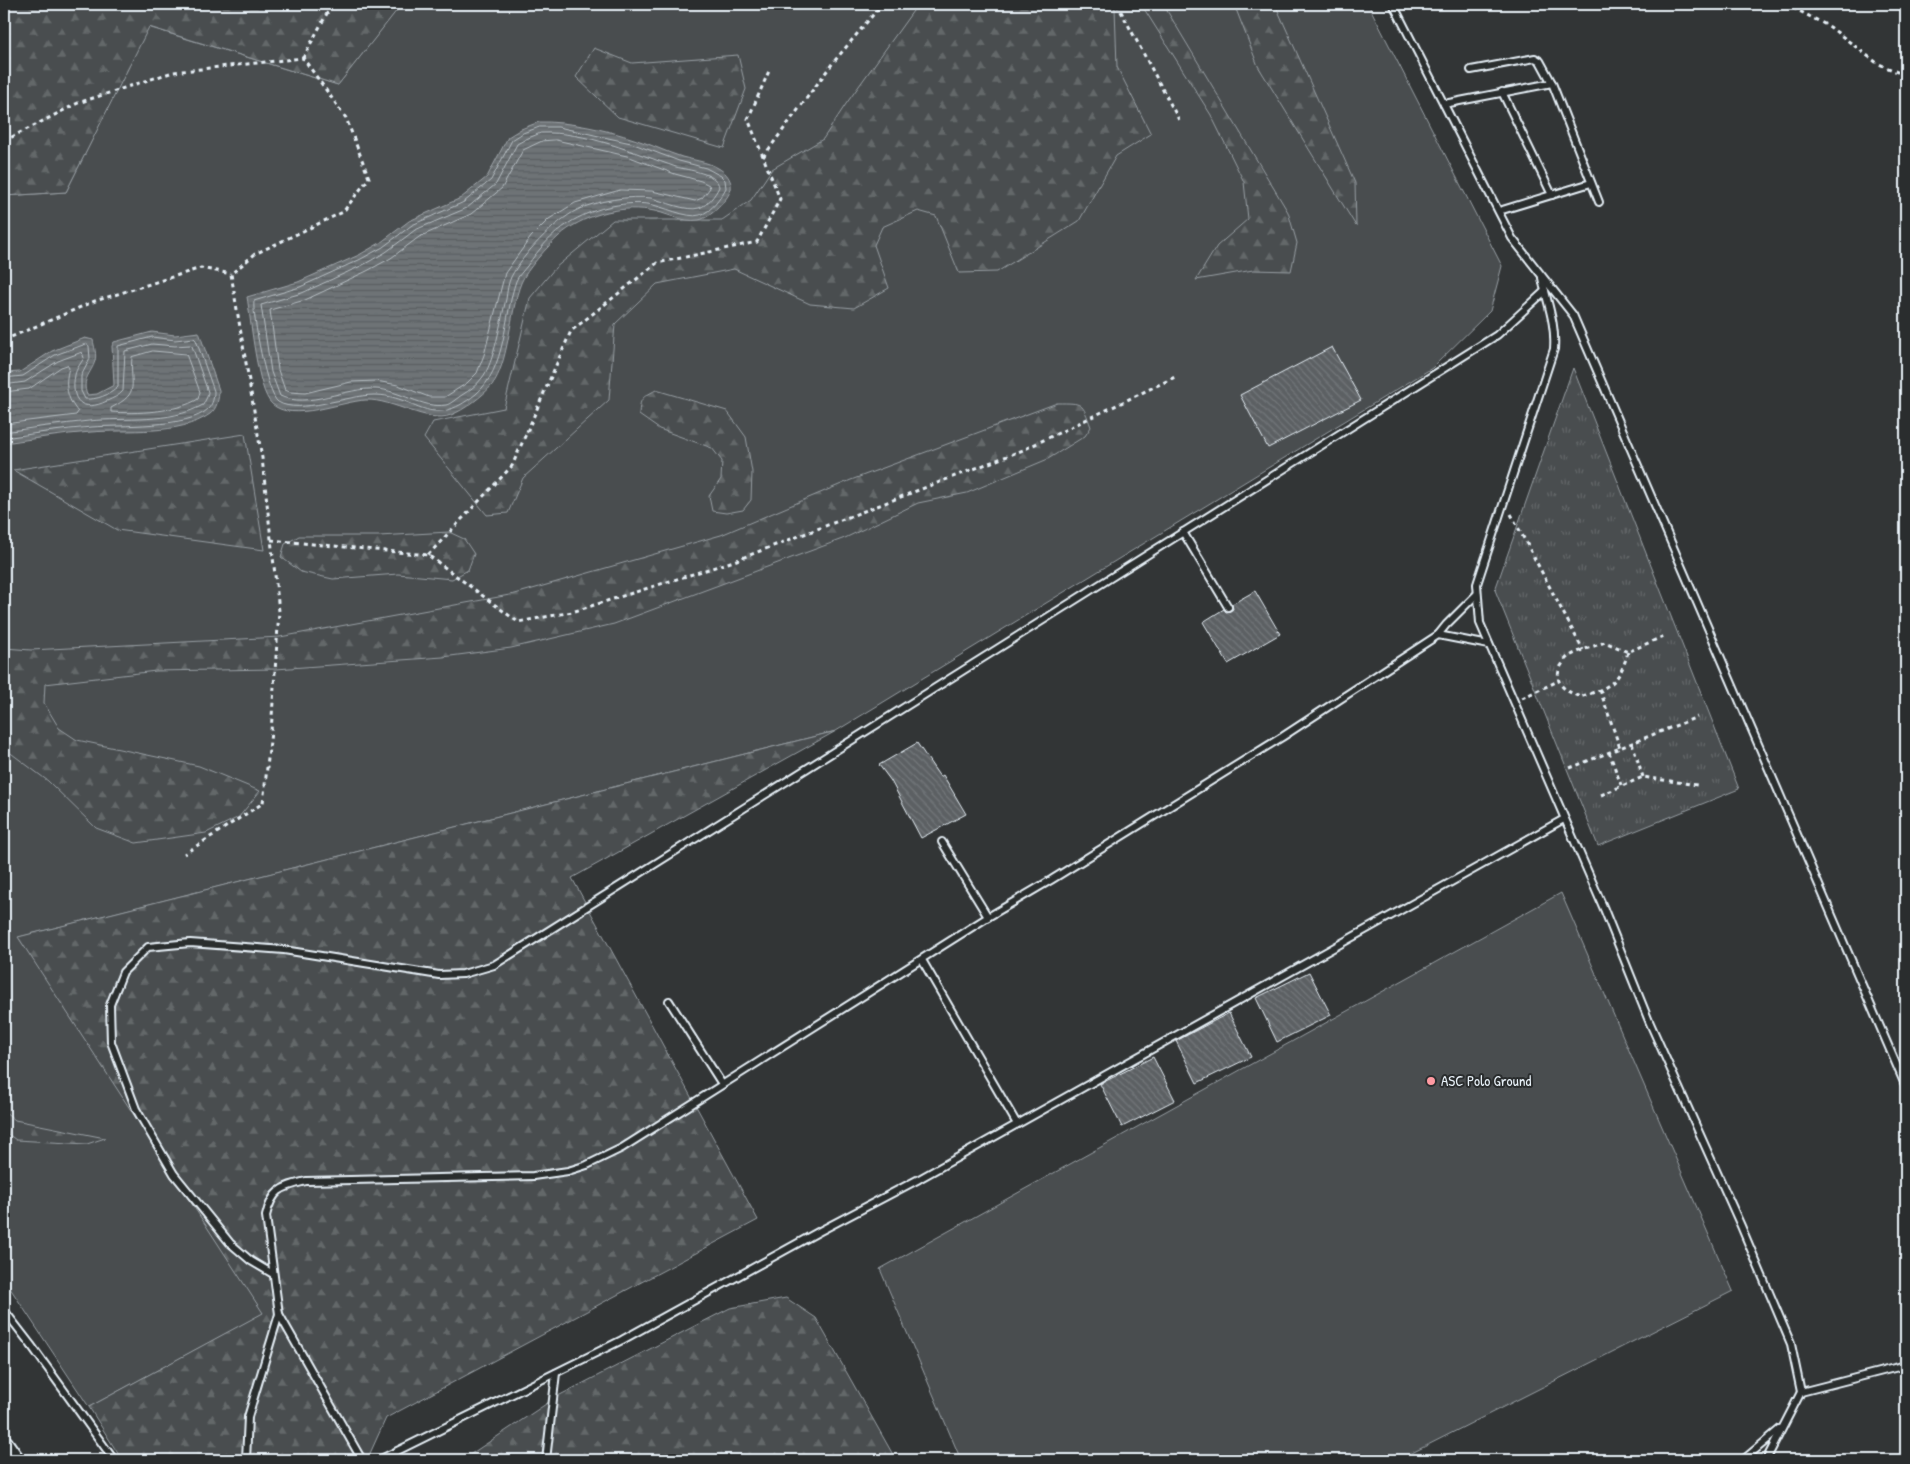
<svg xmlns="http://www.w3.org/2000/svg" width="1910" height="1464" font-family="'Patrick Hand',sans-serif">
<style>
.green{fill:#494d4f;stroke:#989fa4}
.forest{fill:url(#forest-firs);stroke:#989fa4}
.park{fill:url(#park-tufts);stroke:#989fa4}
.water{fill:url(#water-rules);stroke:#9fa5aa}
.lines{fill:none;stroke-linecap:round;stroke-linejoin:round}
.shore{stroke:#b7bfc4;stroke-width:1}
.building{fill:url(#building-back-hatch);stroke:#e8f1f8}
.service-casing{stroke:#e8f1f8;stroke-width:10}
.tertiary-casing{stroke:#e8f1f8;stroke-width:20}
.path{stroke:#e8f1f8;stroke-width:3;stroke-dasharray:4 4;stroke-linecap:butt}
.service{stroke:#2a2d2e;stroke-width:6}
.tertiary{stroke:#2a2d2e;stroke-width:16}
.poi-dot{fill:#ff9aa2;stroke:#2a2d2e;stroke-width:2}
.labels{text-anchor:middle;stroke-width:4;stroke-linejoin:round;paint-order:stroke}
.poi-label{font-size:15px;fill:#e8f1f8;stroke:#2a2d2e;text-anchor:start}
</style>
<defs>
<pattern id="forest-firs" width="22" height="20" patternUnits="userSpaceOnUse" patternTransform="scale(1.25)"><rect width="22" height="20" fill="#494d4f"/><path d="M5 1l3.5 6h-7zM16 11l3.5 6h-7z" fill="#636769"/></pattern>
<pattern id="park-tufts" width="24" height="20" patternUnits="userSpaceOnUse" patternTransform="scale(1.25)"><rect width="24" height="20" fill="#494d4f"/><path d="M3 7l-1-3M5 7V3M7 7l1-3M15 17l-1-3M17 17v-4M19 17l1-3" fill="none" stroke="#636769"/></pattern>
<pattern id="water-rules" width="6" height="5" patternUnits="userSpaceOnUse" patternTransform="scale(1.25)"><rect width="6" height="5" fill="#6e7376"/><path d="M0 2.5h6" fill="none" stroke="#5a5e60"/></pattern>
<pattern id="building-back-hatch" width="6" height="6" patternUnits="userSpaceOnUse" patternTransform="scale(1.25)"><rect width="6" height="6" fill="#5c6063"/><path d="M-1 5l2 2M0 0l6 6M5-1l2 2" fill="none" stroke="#73777a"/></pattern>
</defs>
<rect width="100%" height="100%" fill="#323536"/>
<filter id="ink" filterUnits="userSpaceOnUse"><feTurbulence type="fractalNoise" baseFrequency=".02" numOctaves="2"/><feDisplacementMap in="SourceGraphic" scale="10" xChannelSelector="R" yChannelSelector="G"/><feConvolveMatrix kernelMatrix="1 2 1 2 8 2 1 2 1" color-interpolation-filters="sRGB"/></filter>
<g filter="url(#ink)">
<g class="green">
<path d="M401 4H1368L1502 266 1490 311 1432 368 836 731 19 937 264 1313 89 1407 4 1279V196L66 192 148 27 338 85Z"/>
<path d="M1561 893 1733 1291 1398 1460H961L880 1269Z"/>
</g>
<g class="forest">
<path d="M4 4H401V5L338 85 149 27 66 192 4 196Z"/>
<path d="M918 4H1108L1115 8 1117 67 1151 134 1116 156 1079 221 997 272 959 273 936 216 918 211 882 227 874 245 889 288 854 308 810 304 734 269 657 284 615 324 609 400 523 478 508 513 487 515 424 438 433 422 504 408 530 298 555 268 613 220H722L751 200 772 169 823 139 846 104Z"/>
<path d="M1141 4H1163L1288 212 1297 243 1291 271 1253 270 1196 280 1217 246 1248 219 1244 182 1211 115Z"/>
<path d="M1234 4H1275L1355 183 1356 226 1258 66Z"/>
<path d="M594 48 632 63 738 55 746 89 724 148 618 117 576 77Z"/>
<path d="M656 390 727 411 746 437 752 472 751 500 743 510 726 513 712 511 709 496 721 479 722 461 712 448 659 429 639 415C640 398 641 398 656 390Z"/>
<path d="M1057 403C1083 403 1082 402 1091 427L1085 436 1048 459 967 493 918 503 845 538 614 624 511 648 443 657 276 669 156 671 45 684 44 703 59 728 77 740 199 766 260 791 239 817 206 833 136 843 96 828 48 781 4 748V648L31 650 280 637 515 594 721 535 851 480Z"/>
<path d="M245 434 264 550 117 530 13 470Z"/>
<path d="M449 532 464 539 474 554 468 570 452 579 398 574 333 579 301 572 281 557 285 544 299 536H379Z"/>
<path d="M836 731 572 878 758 1220 386 1418 367 1460H122L89 1407 263 1313 18 937Z"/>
<path d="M4 1111 15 1120 105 1138 87 1144 16 1140 4 1131Z"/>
<path d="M786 1298 816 1318 896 1460H462L558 1396 730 1308Z"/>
</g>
<path class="park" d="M1573 368 1739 789 1598 846 1495 590Z"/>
<g class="water">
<path d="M539 122C566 121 608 130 634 139 650 144 666 152 682 157 696 161 713 162 725 173 729 177 732 183 731 189 728 200 710 218 699 220 682 223 665 212 649 210 619 205 581 216 559 236 548 246 526 270 521 283 510 310 509 363 492 385 483 396 464 410 451 415 428 424 393 399 366 400 342 401 292 423 272 404 257 391 251 319 247 297L298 282 359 255 380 243 409 221 461 198 487 177 508 137 521 129Z"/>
<path d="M152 332 175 335 199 332 219 390C219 398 217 409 210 414 179 436 127 429 91 432 62 434 33 439 4 443V373L20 372 52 351 85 338 93 340C94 346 97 355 95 361 91 374 81 379 87 395L97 394 114 385 112 346 114 342Z"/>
</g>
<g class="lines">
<g class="shore">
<path d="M540 127H558L631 143 679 161 706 168 721 176 725 180 726 188C720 199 712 211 700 215 687 219 663 206 648 204 622 201 591 209 569 223 551 235 539 249 527 266 523 271 518 276 516 281 504 316 506 369 476 394 429 432 418 395 374 395 348 395 299 415 278 402 267 395 252 314 254 301L300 287 361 259 383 247 412 225 464 202 491 180 512 140 523 133Z"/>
<path d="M541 133C585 131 635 153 676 167 687 170 718 173 719 187 715 195 708 205 699 208 687 212 663 201 651 198 631 195 595 201 577 210 554 222 523 254 511 277 508 283 507 292 506 299 501 319 494 364 482 378 477 385 470 390 462 395 457 398 451 404 446 405 422 409 400 390 376 389 346 387 308 409 280 396L271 372 261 305 302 293 363 265 386 252 415 230 467 208 496 184 517 144 526 139Z"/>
<path d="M556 140 627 156 675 174 701 181 709 185 710 188 702 198 695 201 652 191 620 190 575 203 549 219 531 237 505 273 484 355 477 373 467 383 445 397H429L398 385 376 381 351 382 305 393 290 392 285 390 278 370 270 310 305 300 367 271 391 258 419 237 471 214 502 188 523 150 542 141Z"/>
<path d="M153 351 186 354 200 392 198 399C178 412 135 414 111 412V408C142 392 129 386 132 357Z"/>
<path d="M4 378 23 376 55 355 86 344 89 346 90 359 81 376V391L85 399C96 400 110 395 118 387V346L152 337 175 340 194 338 196 340 214 391C214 397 213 404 208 409 190 428 117 425 92 427 62 429 33 434 4 438"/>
<path d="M4 385 25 382 58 361 82 352 84 358C81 363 76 369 75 375 70 401 82 413 107 401 113 398 119 396 123 391L125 351 152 344 175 346 190 345 192 346 208 392 207 397 203 405C168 424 127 417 89 421 60 424 32 428 4 432"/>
<path d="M4 392 29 389 61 367 67 365 69 368C64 385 67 399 78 412L76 415 4 424"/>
</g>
</g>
<g class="building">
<path d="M1332 347 1361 400 1268 448 1240 395Z"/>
<path d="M1255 591 1280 634 1228 664 1203 622 1224 609 1226 612 1230 611 1233 609 1232 604Z"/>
<path d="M917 743 940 777 943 775 966 814 921 838 891 781 879 765Z"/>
<path d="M1309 972 1331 1015 1277 1042 1256 998Z"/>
<path d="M1229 1013 1251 1057 1197 1083 1176 1041Z"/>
<path d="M1153 1057 1175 1100 1122 1127 1100 1084Z"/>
</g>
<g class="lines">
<g class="service-casing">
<g id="service">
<path d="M1393 4 1512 238 1573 315 1906 1087"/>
<path d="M1471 70 1535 58 1540 61 1552 83"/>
<path d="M1502 92 1552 195"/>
<path d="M1444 104 1552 83 1599 202"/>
<path d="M1499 211 1591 183"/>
<path d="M1542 278C1547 303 1556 323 1554 349L1477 584 1480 623 1604 909 1649 1021 1741 1226 1791 1344 1801 1392"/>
<path d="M1183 532 1228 607"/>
<path d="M1477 594 1446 625 1438 635 1489 645"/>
<path d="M942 842 988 917"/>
<path d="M922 960 1017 1124"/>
<path d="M669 1001 722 1084"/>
<path d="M273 1274 251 1261 230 1243 174 1174 136 1109 111 1042 110 1005 123 972 148 947 190 943 284 950 439 975 463 974 494 965 1497 335 1545 291"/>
<path d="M4 1310 31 1345 114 1460"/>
<path d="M279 1314 266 1216C272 1190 281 1187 306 1181L533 1176 568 1171 587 1165 622 1148 988 917 1051 880 1282 737 1438 635"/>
<path d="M246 1460 248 1417 279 1314 362 1460"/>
<path d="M379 1460 622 1340 820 1231 919 1179 1564 819"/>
<path d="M546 1460 556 1373"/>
<path d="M1743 1460 1780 1429"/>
<path d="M1766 1460 1801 1392 1906 1365"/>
</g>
</g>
<g class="tertiary-casing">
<path id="tertiary" d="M4 1443 16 1460"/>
</g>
<g class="path">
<path d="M1117 4 1179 120"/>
<path d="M1786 4 1830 27 1877 63 1906 76"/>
<path d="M303 58 332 4"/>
<path d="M4 141 78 103 173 72 303 58 346 118 369 178 343 212 255 254 231 274 262 458 279 611 271 732 263 803 184 854"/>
<path d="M763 157 832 64 882 4"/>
<path d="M4 340 95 301 201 268 231 274"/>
<path d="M1511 514 1583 650"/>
<path d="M271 540 428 555 518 622 572 612 734 561 1023 450 1177 376"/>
<path d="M428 555 512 466 571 331 657 263 757 242 780 199 748 119 769 71"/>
<path d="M1628 652C1619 684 1610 687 1580 697 1566 691 1552 684 1561 666 1563 663 1565 659 1568 657 1579 650 1593 647 1605 642L1628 652 1664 636"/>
<path d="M1600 690 1620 748"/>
<path d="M1522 698 1558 681"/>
<path d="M1632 743 1643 777"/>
<path d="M1609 752 1621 785"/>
<path d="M1570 768 1697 717"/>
<path d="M1601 795 1643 777 1697 785"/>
</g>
<use href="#service" class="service"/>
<use href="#tertiary" class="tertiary"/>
</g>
</g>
<circle class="poi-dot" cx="1431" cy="1081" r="5"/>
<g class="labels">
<g class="poi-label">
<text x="1441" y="1086">ASC Polo Ground</text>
</g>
</g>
<rect width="1910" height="1464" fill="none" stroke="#2a2d2e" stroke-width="20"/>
<rect x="10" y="10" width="1890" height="1444" fill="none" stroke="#e8f1f8" stroke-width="2" filter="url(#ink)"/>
</svg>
